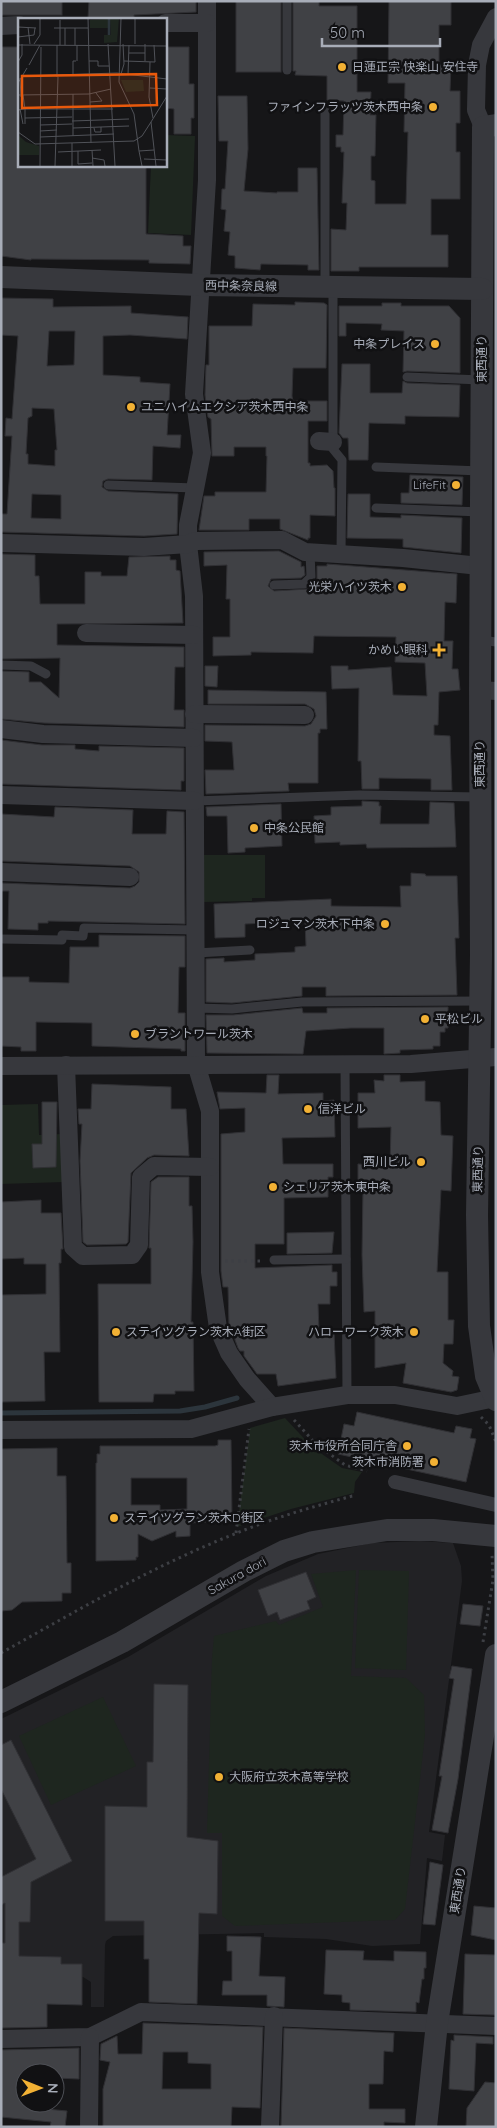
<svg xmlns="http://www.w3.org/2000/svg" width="497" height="2128" font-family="Quicksand,'Noto Sans JP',sans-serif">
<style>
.built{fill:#222225}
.green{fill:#1e261f}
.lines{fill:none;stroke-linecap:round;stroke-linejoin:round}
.stream{stroke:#2c353c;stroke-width:5}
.building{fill:#404145;stroke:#303034;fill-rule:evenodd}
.path{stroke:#3d3f44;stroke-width:3;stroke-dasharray:2.5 4;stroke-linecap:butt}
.service{stroke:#37383d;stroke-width:9}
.pedestrian{stroke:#37383d;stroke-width:14}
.minor{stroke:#37383d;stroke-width:18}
.tertiary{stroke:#37383d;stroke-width:22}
.poi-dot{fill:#f2b134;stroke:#111113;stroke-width:2}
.labels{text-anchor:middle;stroke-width:5;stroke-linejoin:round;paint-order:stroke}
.poi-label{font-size:12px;fill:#a8adb8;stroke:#111113;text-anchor:start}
.street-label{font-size:12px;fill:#a8adb8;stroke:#111113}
.inset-river{fill:none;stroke:#2c353c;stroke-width:2.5}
.inset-road{fill:none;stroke:#505258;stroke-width:1}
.view{fill:#e8590c;fill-opacity:0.15;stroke:#e8590c;stroke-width:2.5}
.inset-edge{fill:none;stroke:#a8adb8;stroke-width:2.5}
</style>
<rect width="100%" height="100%" fill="#161618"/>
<path class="built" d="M420 1541 453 1543 461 1566 462 1581 429 1832 445 1835 442 1861 427 1858 420 1944 372 1946 326 1939 264 1937V1933L113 1936 106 1941 105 1945 104 2007H91V1982L83 1977 27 1975 1 1988V1719L128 1657 266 1576 318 1554 372 1543Z"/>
<g class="green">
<path d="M165 135 195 136 191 235 148 233 151 165H165Z"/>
<path d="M203 855H265V898H252V901L204 902Z"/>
<path d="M38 1104 39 1135 63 1134 65 1182 1 1184V1105Z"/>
<path d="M285 1418 312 1447 342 1468 362 1472 355 1482 354 1493 291 1509 237 1527 250 1428Z"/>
<path d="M356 1570 351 1676 406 1678 424 1695 425 1735 405 1909 395 1920 235 1926 222 1916V1833H207L212 1658 214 1636 276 1621 279 1625 323 1607 311 1574Z"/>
<path d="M359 1570 409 1571 406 1670 355 1668Z"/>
<path d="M103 1697 136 1766 51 1805 19 1736Z"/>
</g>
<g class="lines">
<path class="stream" d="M1 1413 180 1411 205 1407 237 1398"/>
</g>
<g class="building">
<rect x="1" y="1" width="61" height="14"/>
<path d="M89 1H196V12L134 15V19L88 18Z"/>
<rect x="236" y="1" width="45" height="71"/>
<path d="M293 1H319V6H357V92H371L370 115H376L375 156H371V180L375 181V204H406L408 132H404L405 83H388L389 1H451V25H439V65H451L450 91H460V123H456V152H460V199H431V235H448V267H359V271H331V229L346 230 347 203H342L344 152H341V147H336V135H343L344 101 327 100V76L295 75 296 71H293Z"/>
<path d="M1 47H19V165H146V234L183 236V246H191L190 264 149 263V260L31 259V260L1 256Z"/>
<path d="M165 47H189V84H194V118H191V134H174V109L165 108Z"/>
<path d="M218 96H247L248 149 244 191 277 193V192H298V168H317L319 270H308V265L261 264 260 270 235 268V256L228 255 230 232 224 231 226 210 221 209 222 189H225L228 141H219Z"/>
<path d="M1 298 53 299V307L131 306V313L188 317 187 339 130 335 103 336V375L140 377V382L170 384 167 435H181L180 448 153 446 152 480 108 479 103 481 102 487 108 491 178 494 177 534 144 536 1 532V514H7L12 436H5L6 418 12 419 18 336 1 335ZM49 331H75L74 365 47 366ZM32 408 54 409 57 450H55V466L28 464V454H26L28 418 32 416ZM32 494 61 495V519L31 518Z"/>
<path d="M295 302 324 303 327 305 326 368H293L292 396 293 401H327V421H308V463H310V466L327 465 333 471 334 488H335V516L310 515V538H308V540L280 529V519H249V530H199L204 496H215V492H266L267 456H266V447H234V456H212L211 419 208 417 205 395 206 365H209V326H252L253 304 295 305Z"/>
<path d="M382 303H401V306H449L460 318V373L407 371 403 372 404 331 381 330 382 324 346 323V336H339V306H382Z"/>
<path d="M342 364H370V393H402L403 381 407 383 460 385 459 417 405 416V424L369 423 368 460H349L348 438H343L339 433Z"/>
<path d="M410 475 463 477 462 505 401 503V493H409Z"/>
<path d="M348 494H370V517L401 518V515L462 518 461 553 403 547V539L347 538Z"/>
<path d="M279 551 301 562V567L304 566 305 575 301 578 271 579 268 586 274 591 308 589 317 580V566H327V564L457 574 456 603 445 602 444 641H453L452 669H458L460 690 439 692 438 725H434V735L450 736 452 790H431V779L379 778V789H362L361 761H358L359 688 332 689 331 666H348V670L391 667 393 695 427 696 425 663 395 662 396 637 314 636 313 653 251 652V655L213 656V637H230V599H226L227 565 204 566V552Z"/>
<path d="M1 554 35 555V576H39L40 604H85V572H101V576H127L129 557 170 556V560H176V570L180 571 183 623 57 624V645L184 647V667H175L174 710H184V727L44 723 1 719V671L29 672V682H41L59 698 60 658 1 659Z"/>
<path d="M205 666H218L217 687 205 686Z"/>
<path d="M208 690 326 692 327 729H320V733H318V783H288L289 791 206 794 205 770H234L232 742 205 741V725L305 726 311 724 316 716 314 709 305 704H208Z"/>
<path d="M1 740 42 745H75V749L99 751V746L184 748V781H181V790L1 784Z"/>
<path d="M362 801 379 802V806H381L380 824H429L430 802 454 803 456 847 367 848 366 844 340 845V842L315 843 314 816 331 815V807L362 806Z"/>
<path d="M281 804 282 846 245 848V852L228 853 227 816H207L206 807Z"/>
<path d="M55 807 133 810 132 834H166L167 811 184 812 185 924 48 921V923H38V930L8 929 9 891H1V883L130 888 135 886 139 882V872L130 866 1 861V814L54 817Z"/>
<path d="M411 873 425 874 426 876H457L459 938H455L457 995 326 996V987H302V996L232 1003 206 1002V959L224 958V962L255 960V954L295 952V947L306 946 305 921 245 924V937L215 938 214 904 331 899V906L401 907 400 886H411Z"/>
<path d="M99 935 185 936V967H179L178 1013H185V1051H181V1049L92 1046V1023L36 1022V1051H21V1047L1 1046V977H29V982L69 983 70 947H99Z"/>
<path d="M448 1007V1028H445V1032H440V1046H433V1049L400 1050V1053L384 1054V1028H351L306 1031 303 1054 207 1053 206 1015H233L302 1008 303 1013H327V1008Z"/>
<path d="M267 1075H279L278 1094 323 1093V1101L334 1100 335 1137 282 1138 283 1164H333V1177H328V1197L284 1198V1244H255V1268L332 1265V1272H337V1286H330V1304H318L319 1331 334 1332 336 1378 278 1386 276 1374H257L244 1356V1351H240L238 1348 235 1340V1330L231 1331 229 1326 228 1287H223L221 1271V1134L245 1132V1108L220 1109 217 1092 266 1093Z"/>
<path d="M384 1075H400V1082L425 1081V1101L440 1102 441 1135 453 1136 451 1191 441 1190 437 1272H448V1320H454L453 1344H444L443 1363 453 1371 452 1376 459 1377 457 1390 451 1392 403 1383 406 1363 375 1368V1311L364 1312 362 1255 363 1189H358V1164L390 1166 391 1127 358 1128V1093H375L374 1080 384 1081Z"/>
<path d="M92 1084 171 1087V1109H186L189 1156 154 1155 147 1158 131 1173 128 1242 126 1244 87 1245 83 1242 80 1161 82 1124H79L78 1109H91Z"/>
<path d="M42 1102H57L56 1167 33 1168 32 1144H42Z"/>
<path d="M158 1177H189V1206H192L193 1242 191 1322H193L194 1391H175V1394H154L153 1402H99L98 1284H151V1248H149L151 1182Z"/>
<path d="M41 1200V1213H61L63 1249H61V1263H59L60 1352H44L45 1401 1 1402V1295L46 1294V1264H24V1258L1 1259V1202Z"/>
<path d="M334 1232 332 1253 287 1254V1233Z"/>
<path d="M357 1412 454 1433 456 1426 472 1429 470 1438 476 1439 466 1482 338 1454 344 1424 354 1426Z"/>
<path d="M218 1440H231L232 1519H205L206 1522 190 1523V1536L176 1537V1531L152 1541 138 1534V1557H136V1560L96 1561V1463H97V1454H100V1446H215L218 1445ZM131 1478H187V1509L160 1510V1505H131Z"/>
<path d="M57 1448V1476H66L67 1563H71V1593H62V1601L22 1602 12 1610 1 1611V1449Z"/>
<path d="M306 1572 316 1597 307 1601 310 1609 280 1620 277 1612 268 1616 258 1590Z"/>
<path d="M463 1604 483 1606 480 1626 460 1624Z"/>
<path d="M452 1666 472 1669 458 1779 448 1833 432 1830 442 1776H439L454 1679 449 1678Z"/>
<path d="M154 1684 188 1685 187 1837 218 1841 217 1914 199 1913 197 2004 149 2002V1959H144V1921H105V1806L147 1807V1762H153Z"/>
<path d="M11 1740 72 1861 31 1882 30 1922H19V1956L61 1957V1964H82V2005L47 2004V2027L1 2028V1943H5V1903L1 1905V1877L36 1859 1 1789V1745Z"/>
<path d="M430 1862 443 1865 435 1925 423 1924Z"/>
<path d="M474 1906 496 1908V1940L471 1935Z"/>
<path d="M227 1936 261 1937 259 1976 285 1977 284 2007 267 2006V1995H222L223 1981H232V1951H227Z"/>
<path d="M326 1950 364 1951 363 1960 394 1961V1951L426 1952V1968H424V1979H422L419 2003 416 2002V2012L350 2010V2003L342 2002V1995L324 1994Z"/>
<path d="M465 1954 496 1955 495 2015 463 2014Z"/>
<path d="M143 2023 263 2027 260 2108 232 2107 231 2127H103V2089L110 2062 100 2060 101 2044 117 2036 118 2054H142ZM163 2052H188V2063L211 2064V2089H162Z"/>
<path d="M284 2028 394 2033 393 2052 384 2051 383 2084H369V2109H405V2123L384 2122V2127H281Z"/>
<path d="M454 2035 493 2037V2044L476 2043 474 2091 449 2089 451 2040 454 2041Z"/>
<path d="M79 2048V2079L55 2078V2073H25V2107L67 2111 65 2127H50L51 2122 1 2117V2050Z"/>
<path d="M485 2082 496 2083V2127H466L467 2108Z"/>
</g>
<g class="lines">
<g class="path">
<path d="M225 1261H264"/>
<path d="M481 1417 489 1425 496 1442"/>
<path d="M294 1420 316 1444 345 1465 367 1471"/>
<path d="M236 1533 249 1429"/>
<path d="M483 1642 493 1580 492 1554"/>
<path d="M1 1653C78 1610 155 1565 237 1533 276 1517 316 1506 356 1495"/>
</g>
<g class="service">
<path d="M287 70V1"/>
<path d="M325 286V106"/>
<path d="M333 288V449L342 460 341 554"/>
<path d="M407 377 481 380"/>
<path d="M376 467 481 471"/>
<path d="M108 485 195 488"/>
<path d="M376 508 481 512"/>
<path d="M274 585 304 584 311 577 310 552"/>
<path d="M481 640 496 642"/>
<path d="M1 665 31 666 46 674"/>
<path d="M195 801 360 795 480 797"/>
<path d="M1 939 62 940V935L83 936 84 928 196 930"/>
<path d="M196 953 250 950"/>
<path d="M196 1008 232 1009 302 1002 480 1001"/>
<path d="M345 1064 347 1395"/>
<path d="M274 1260 346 1259"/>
</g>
<path class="pedestrian" d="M395 1482 496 1505"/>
<g class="minor">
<path d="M207 1V180L194 394 202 453 188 525V544L194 596 196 1064 210 1111V1272L218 1328 229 1353 247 1379 272 1407"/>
<path d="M165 23H207"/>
<path d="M1 26 19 25"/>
<path d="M483 127 476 110 477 65 481 45 496 17"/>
<path d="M319 441 333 442"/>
<path d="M1 543 144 547 188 544 196 541 282 540 305 552 403 558 470 565"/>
<path d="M86 633 194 635"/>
<path d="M480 690 496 691"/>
<path d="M194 714 305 715"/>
<path d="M1 729 43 734 194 738"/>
<path d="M1 795 195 801"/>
<path d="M1 872 130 877"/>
<path d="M66 1065 73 1247 83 1256 132 1255 139 1245 141 1177 154 1166 210 1167"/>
<path d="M1 1066 411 1064 496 1057"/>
<path d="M1 1430 191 1429 272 1407 347 1395H395L457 1406 495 1398"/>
<path d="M1 2039 90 2037 141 2012 496 2026"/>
<path d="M89 2127 90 2037"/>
<path d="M270 2127 274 2016"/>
</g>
<g class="tertiary">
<path d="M496 125 483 127 480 690 481 955 477 1215 479 1326 486 1376 496 1400"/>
<path d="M1 277 199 285 482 289"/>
<path d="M1 1702 122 1642 244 1571 284 1551 313 1542 387 1530H433L496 1536"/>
<path d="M426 2127 437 2023 496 1655"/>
</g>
</g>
<g class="poi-dot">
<circle cx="342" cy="67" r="5"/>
<circle cx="433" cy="107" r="5"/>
<circle cx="435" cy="344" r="5"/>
<circle cx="131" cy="407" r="5"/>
<circle cx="456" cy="485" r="5"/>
<circle cx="402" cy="587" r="5"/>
<path d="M436.5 642.5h5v5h5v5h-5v5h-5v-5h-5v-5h5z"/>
<circle cx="254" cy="828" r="5"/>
<circle cx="385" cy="924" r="5"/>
<circle cx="425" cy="1019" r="5"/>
<circle cx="135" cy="1034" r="5"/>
<circle cx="308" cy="1109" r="5"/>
<circle cx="421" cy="1162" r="5"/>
<circle cx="273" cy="1187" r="5"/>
<circle cx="116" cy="1332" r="5"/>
<circle cx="414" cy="1332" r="5"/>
<circle cx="407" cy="1446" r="5"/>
<circle cx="434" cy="1462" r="5"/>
<circle cx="114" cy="1518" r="5"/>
<circle cx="219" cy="1777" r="5"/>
</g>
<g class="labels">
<g class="poi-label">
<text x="352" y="71">日蓮正宗 快楽山 安住寺</text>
<text x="423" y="111" text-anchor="end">ファインフラッツ茨木西中条</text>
<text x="425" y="348" text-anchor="end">中条プレイス</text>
<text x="141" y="411">ユニハイムエクシア茨木西中条</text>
<text x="446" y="489" text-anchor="end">LifeFit</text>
<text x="392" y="591" text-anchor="end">光栄ハイツ茨木</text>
<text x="428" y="654" text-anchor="end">かめい眼科</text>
<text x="264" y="832">中条公民館</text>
<text x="375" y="928" text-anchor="end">ロジュマン茨木下中条</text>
<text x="435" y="1023">平松ビル</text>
<text x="145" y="1038">ブラントワール茨木</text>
<text x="318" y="1113">信洋ビル</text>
<text x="411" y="1166" text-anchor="end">西川ビル</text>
<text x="283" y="1191">シェリア茨木東中条</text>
<text x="126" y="1336">ステイツグラン茨木A街区</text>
<text x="404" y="1336" text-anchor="end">ハローワーク茨木</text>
<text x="397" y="1450" text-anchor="end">茨木市役所合同庁舎</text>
<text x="424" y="1466" text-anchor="end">茨木市消防署</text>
<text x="124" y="1522">ステイツグラン茨木D街区</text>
<text x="229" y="1781">大阪府立茨木高等学校</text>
</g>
<g class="street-label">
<text transform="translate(241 286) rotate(1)" y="4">西中条奈良線</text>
<text transform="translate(482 359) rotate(-90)" y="4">東西通り</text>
<text transform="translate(480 764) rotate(-90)" y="4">東西通り</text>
<text transform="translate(478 1169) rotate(-89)" y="4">東西通り</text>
<text transform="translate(237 1576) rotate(-29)" y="4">Sakura dori</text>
<text transform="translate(458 1890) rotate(-81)" y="4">東西通り</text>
</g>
</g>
<g transform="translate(18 18)">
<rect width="149" height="149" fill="#161618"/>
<path d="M92 0H101L99 24 86 25V17H93ZM90 1V10H72V2ZM103 62H125L126 73 108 74ZM0 117 8 124 21 128V137H0Z" fill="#1e261f"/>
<path class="inset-river" d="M91 0V17"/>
<path class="inset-road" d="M70 0 73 125M103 0 101 64 116 96 121 133M117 0V26M117 0H135M42 2V27M0 9 18 10M10 9 12 26M36 10H70M47 10V27M57 10V27M0 19 16 17 17 10M16 26 22 17V0M90 26 97 148M0 27 149 28M59 27V43M111 35H127M71 43H80V48H91M106 43 137 44 136 27M127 43V26M0 44 4 37V26M132 44 131 79 135 100M11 47 22 27M103 56 106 46 105 26M110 57 111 27M4 58 99 55 149 61M55 58V43H58M39 59V27M2 60 3 79M0 65 9 50M132 70 149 71M0 77 71 76 93 71M5 77 7 91H95M72 84 84 83 78 75M2 91 5 106M0 92 7 91V106M7 100 54 99M54 103 111 101M22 107 54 106M55 110 111 108M76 110 77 114H83V109M22 113 39 112M0 114 17 126 116 123 124 118 133 104M55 118V76M22 119 96 116M74 132 75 148M60 133V146L74 145M40 134 83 132M74 140 86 142 87 148M126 141 149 142M22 148 23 29M37 148 40 59M54 148V125M124 148 121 133 136 132M138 148 133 104 149 78"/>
<path class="view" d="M138 56 139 87 4 90V58Z"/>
<rect width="149" height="149" class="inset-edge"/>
</g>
<rect width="497" height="2128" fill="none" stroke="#a8adb8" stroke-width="5"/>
<g transform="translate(40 2088) rotate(91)"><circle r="24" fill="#111113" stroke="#4d4f55"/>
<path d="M0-4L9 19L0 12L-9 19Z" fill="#f2b134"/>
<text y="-8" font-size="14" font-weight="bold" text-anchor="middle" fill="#a8adb8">N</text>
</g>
<path d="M322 38v8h118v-8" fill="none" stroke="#a8adb8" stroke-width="2.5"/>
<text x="330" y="38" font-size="15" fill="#a8adb8" stroke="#111113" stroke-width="4" paint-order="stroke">50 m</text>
</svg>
